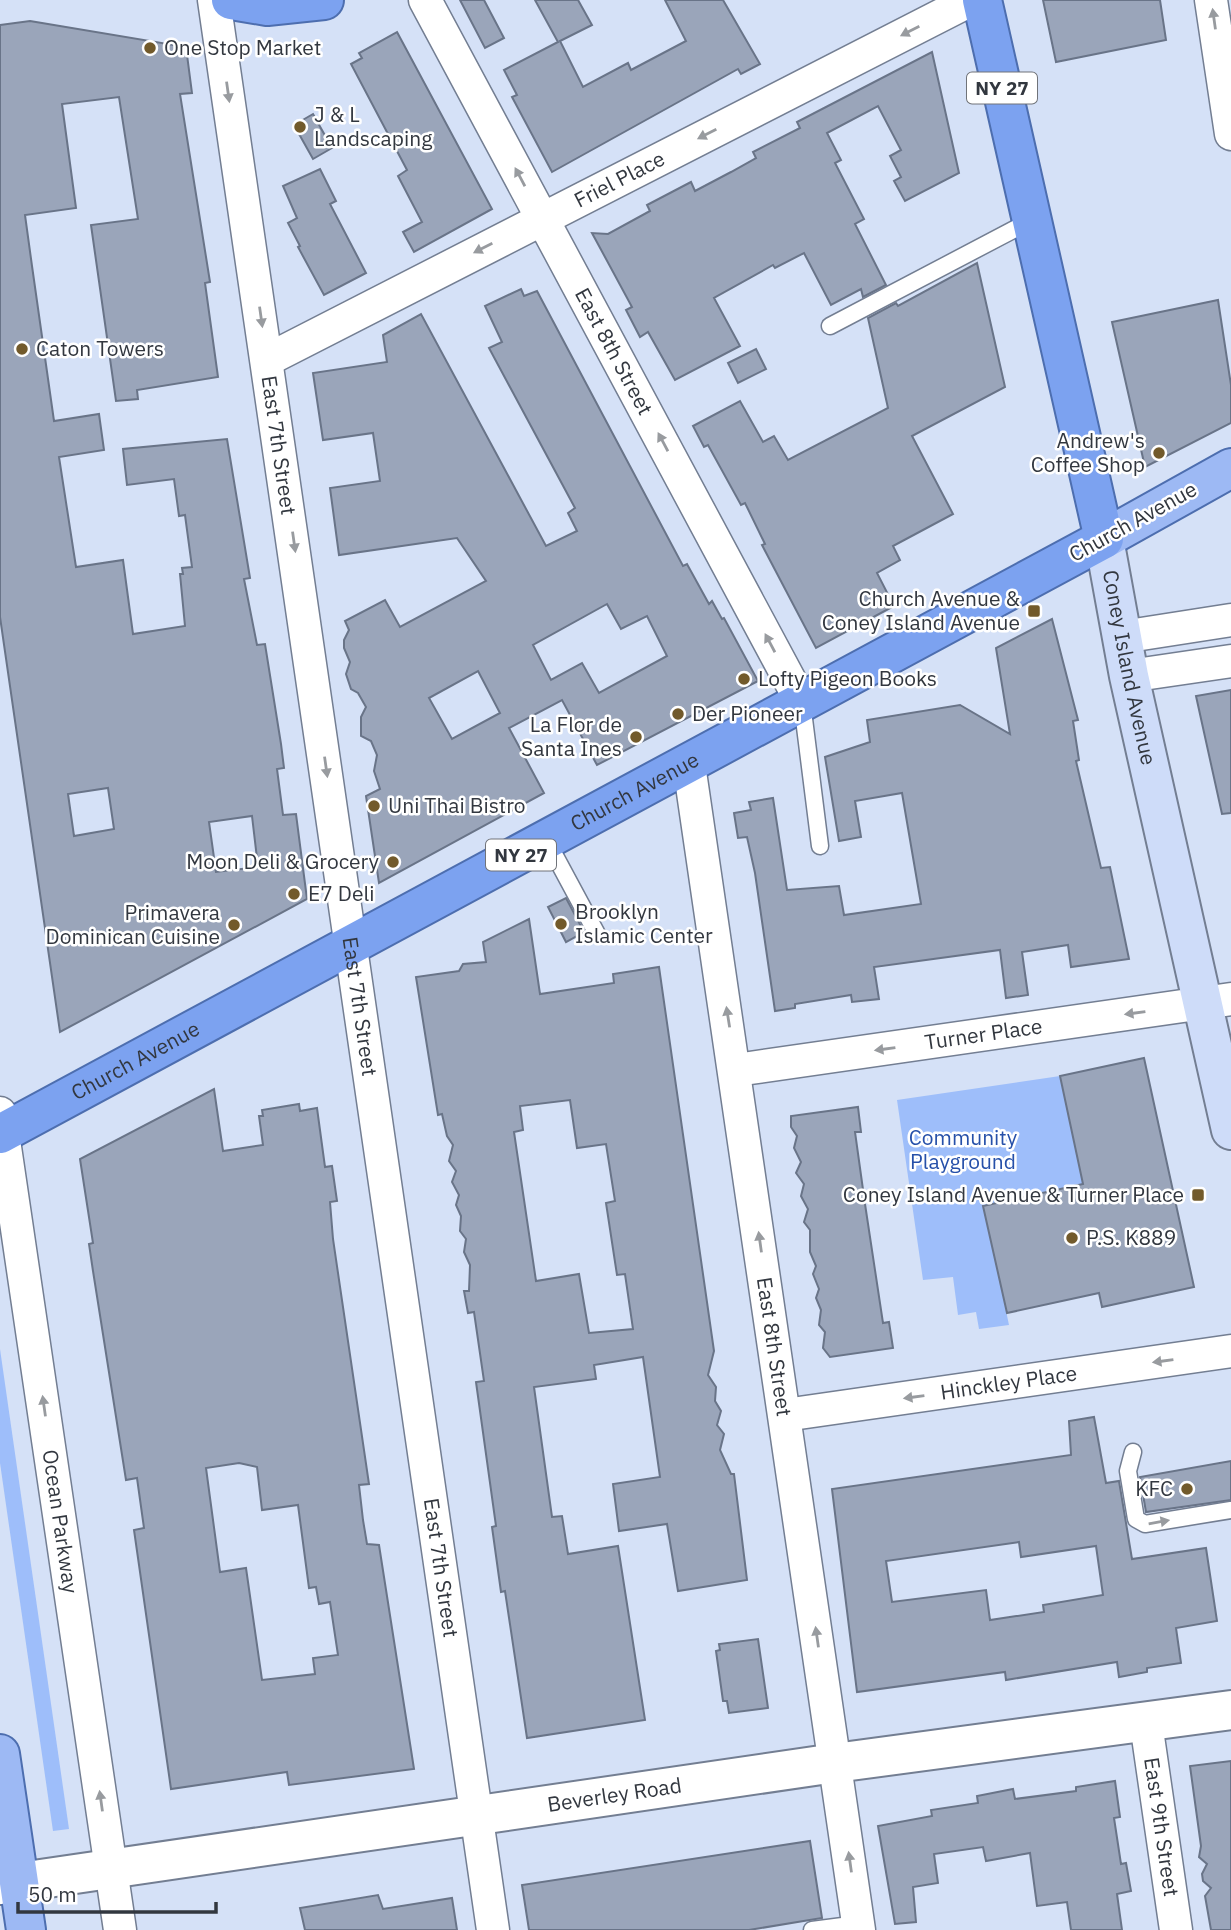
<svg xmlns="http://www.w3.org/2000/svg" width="1231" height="1930" font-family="'IBM Plex Sans',sans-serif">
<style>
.green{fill:#9ebefa}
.building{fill:#9aa5ba;stroke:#697488;stroke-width:2;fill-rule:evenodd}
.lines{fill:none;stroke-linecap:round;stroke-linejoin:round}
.service-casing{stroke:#737e92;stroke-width:19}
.minor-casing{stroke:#737e92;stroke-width:35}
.tertiary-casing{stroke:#737e92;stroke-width:42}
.secondary-casing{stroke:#737e92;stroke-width:42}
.primary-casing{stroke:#4d6eaf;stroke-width:42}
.trunk-casing{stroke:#4d6eaf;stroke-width:42}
.service{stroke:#fff;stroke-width:16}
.minor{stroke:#fff;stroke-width:32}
.tertiary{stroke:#fff;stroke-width:38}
.secondary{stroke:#cedcf9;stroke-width:38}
.primary{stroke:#9db9f4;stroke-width:38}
.trunk{stroke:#7ca2f0;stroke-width:38}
.oneway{fill:#989b9f}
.poi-dot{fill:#725a2b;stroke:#fff;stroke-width:2.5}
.labels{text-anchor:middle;stroke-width:5;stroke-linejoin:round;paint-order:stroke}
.shield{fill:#fff;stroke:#707379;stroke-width:2}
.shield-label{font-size:19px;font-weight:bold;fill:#32373f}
.poi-label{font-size:21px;fill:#32373f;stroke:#fff;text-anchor:start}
.street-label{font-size:21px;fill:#32373f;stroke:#fff}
.park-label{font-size:21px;fill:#2650a9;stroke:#fff}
</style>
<rect width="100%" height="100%" fill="#d5e1f7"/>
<g class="green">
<path d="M1060 1076 1083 1184 984 1206 1009 1325 979 1329 976 1312 958 1315 953 1277 923 1280 897 1100Z"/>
<path d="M0 1349 69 1829 53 1831 0 1463Z"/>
</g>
<g class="building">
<path d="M460 0H484L504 38 485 48Z"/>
<path d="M535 0H578L592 25 560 41 583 87 628 63 631 70 686 41 665 0H723L760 64 741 74 738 69 552 172 512 97 517 95 504 70 558 42Z"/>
<path d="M1043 0H1160L1166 40 1056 62Z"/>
<path d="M30 21 186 47 192 93 180 94 210 282 205 283 218 377 137 390 138 399 116 401 91 225 138 219 119 97 62 104 76 208 25 215 32 266 54 421 99 414 104 450 59 457 76 567 123 560 133 634 185 626 180 574H183L182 568 192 567 185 515 179 516 174 479 127 485 123 449 227 439 250 578 244 579 257 645 265 644 281 744 284 768 277 769 283 815 296 814 307 899 60 1032 0 617V25ZM108 788 114 829 74 836 68 794ZM252 816 258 867 216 872 209 822Z"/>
<path d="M397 32 492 209 414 252 403 232 422 222 398 176 407 170 351 64 362 58 359 53Z"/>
<path d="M932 52 959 173 905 201 894 181 901 177 890 156 901 150 878 106 827 133 841 160 835 163 864 219 855 224 886 285 863 297 861 289 831 305 804 253 775 268 773 265 714 298 740 346 675 380 648 332 640 337 626 310 632 307 592 233 608 234 650 211 647 205 691 182 695 191 731 172 756 158 753 152 800 128 797 122Z"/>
<path d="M313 114 332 148 313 159 294 125Z"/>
<path d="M320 169 336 201 330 204 366 273 324 295 298 247 300 246 288 223 297 218 283 186Z"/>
<path d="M977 263 1005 387 912 436 953 514 893 546 900 560 877 573 894 606 816 648 762 545 765 544 745 503 741 505 708 445 704 447 693 426 740 401 763 442 774 436 788 460 888 408 868 318 896 303 898 306Z"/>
<path d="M521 289 524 296 537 291 683 566 687 564 709 604 712 601 722 619 724 618 758 681 597 765 562 700 509 728 544 793 379 883 366 796 380 789 374 771 377 755 371 741 361 736V717L366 707 358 693 351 689 346 674 350 662 344 648V640L349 630 345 621 385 600 400 627 486 581 457 538 339 555 330 488 380 481 373 433 323 440 313 373 387 362 383 335 421 314 546 546 577 531 568 513 575 508 489 348 502 342 485 306ZM607 604 621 629 647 616 667 656 599 693 582 663 551 680 533 645ZM478 671 500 713 452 739 429 698Z"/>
<path d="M1218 300 1231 385V423L1145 467 1112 322Z"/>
<path d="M756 349 766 369 738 383 728 363Z"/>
<path d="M1052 619 1078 720 1073 721 1079 760 1076 761 1101 868 1110 867 1129 959 1071 967 1068 945 1022 952 1028 995 1006 998 1000 950 874 967 879 999 852 1002 851 995 795 1004V1008L775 1011 755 873 747 837 738 838 734 813 751 810 749 802 773 798 787 890 839 886 844 915 921 904 902 793 855 801 861 837 839 841 825 757 870 742 867 720 960 705 1010 734 996 648Z"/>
<path d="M1231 690V813L1222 814 1196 696Z"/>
<path d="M566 898 584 932 566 942 548 907Z"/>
<path d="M529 919 540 994 614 983 613 974 659 967 714 1351 708 1375 716 1387 715 1401 721 1411 717 1425 724 1434 720 1450 731 1474H734L747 1580 678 1591 667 1524 619 1531 613 1484 660 1477 643 1357 594 1365 596 1379 534 1387 552 1517 562 1516 568 1554 618 1546 645 1720 527 1738 505 1591 501 1592 492 1527 496 1526 476 1382 484 1381 474 1312 468 1313 464 1291H469L470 1265 464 1252 466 1239 460 1231 461 1216 456 1205 459 1195 452 1182 456 1171 449 1161 453 1145 447 1136 442 1114 438 1115 416 977 459 971 463 964 486 962 483 942ZM570 1100 577 1148 606 1144 615 1201 606 1203 617 1275 625 1274 633 1329 589 1333 579 1274 536 1281 514 1132 523 1130 520 1106Z"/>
<path d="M1144 1058 1194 1287 1102 1307 1099 1293 1007 1313 983 1206 1083 1184 1060 1076Z"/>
<path d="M214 1089 223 1151 263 1145 259 1116H263L262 1110 299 1104 300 1111 317 1108 325 1167 332 1166 337 1201 330 1202 333 1239 369 1484 359 1485 363 1520 367 1544 379 1545 414 1769 289 1785 287 1772 171 1789 134 1530 144 1528 137 1478 126 1480 93 1271 89 1244 93 1243 80 1159ZM239 1463 257 1467 262 1510 298 1505 309 1588 316 1587 319 1604 330 1602 338 1655 313 1658 315 1674 262 1680 246 1568 220 1572 206 1468Z"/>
<path d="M858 1107 861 1132H855L865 1204 883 1323 889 1322 893 1348 830 1357 823 1348 825 1332 819 1325 821 1310 816 1298 819 1289 813 1274 816 1266 810 1252V1230L804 1222 808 1209 801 1196 804 1184 796 1173 801 1162 794 1148 797 1136 791 1127V1116Z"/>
<path d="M1094 1417 1106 1483 1119 1481 1132 1559 1206 1548 1217 1621 1176 1628 1181 1663 1147 1668V1672L1119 1677 1117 1662 1006 1680 1005 1672 857 1692 832 1489 1071 1455 1069 1421ZM1019 1542 1021 1557 1096 1546 1103 1595 1043 1605 1044 1612 990 1620 986 1590 892 1602 886 1561Z"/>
<path d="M1231 1461V1500L1146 1512 1140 1477Z"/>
<path d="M758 1639 768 1708 729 1713 727 1701H723L716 1651 720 1650 719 1644Z"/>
<path d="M1231 1761V1930H1211L1205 1896 1211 1888 1203 1881 1202 1874 1207 1864 1199 1857 1201 1846 1190 1766Z"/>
<path d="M1115 1781 1120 1817 1114 1818 1121 1864 1126 1863 1131 1891 1117 1894 1122 1930H1071L1067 1902 1037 1906 1030 1853 986 1861 983 1847 934 1854 938 1883 913 1887 916 1922 895 1924 878 1826 932 1816 931 1810 978 1803 977 1796 1013 1789 1015 1799 1076 1791V1787Z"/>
<path d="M810 1841 822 1918 749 1930H529L522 1885Z"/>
<path d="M378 1895 383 1909 452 1898 457 1930H305L300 1908Z"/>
</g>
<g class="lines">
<g class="service-casing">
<g id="service">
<path d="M830 326 1032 220"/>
<path d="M802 703 820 846"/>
<path d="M547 841 597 934"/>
<path d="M1133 1452 1128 1471 1136 1519 1145 1524 1231 1510"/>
<path d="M812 1930 858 1924"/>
</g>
</g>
<g class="minor-casing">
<g id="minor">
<path id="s1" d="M214 0 493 1930"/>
<path id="s2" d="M425 0 802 703"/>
<path d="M1211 0 1231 134"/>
<path id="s3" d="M267 360 971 0"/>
<path d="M1122 637 1231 620"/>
<path d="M1129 676 1231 661"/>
<path id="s4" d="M689 765 859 1930"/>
<path id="s5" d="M736 1070 1231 999"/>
<path id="s6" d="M0 1113 120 1930"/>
<path id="s7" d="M785 1415 1231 1351"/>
<path id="s8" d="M1146 1723 1176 1930"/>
</g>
</g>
<g class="tertiary-casing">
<g id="tertiary">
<path id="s9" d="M0 1885 835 1763 1231 1710"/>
</g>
</g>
<g class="secondary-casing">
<g id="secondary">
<path id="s10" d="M1104 539 1129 676 1231 1130"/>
</g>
</g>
<g class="primary-casing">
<g id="primary">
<path d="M1104 539 1231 468"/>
<path d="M0 1754 26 1930"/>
</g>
</g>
<g class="trunk-casing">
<g id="trunk">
<path d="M231 0 267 6 324 0"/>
<path id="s11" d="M0 1134 1104 539 982 0"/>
</g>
</g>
<use href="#service" class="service"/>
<use href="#minor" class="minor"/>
<use href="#tertiary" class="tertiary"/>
<use href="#secondary" class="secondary"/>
<use href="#primary" class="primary"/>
<use href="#trunk" class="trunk"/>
</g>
<defs><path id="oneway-solid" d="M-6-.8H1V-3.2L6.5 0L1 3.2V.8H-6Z" transform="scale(1.75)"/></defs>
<g class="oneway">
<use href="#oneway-solid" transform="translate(1214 19) rotate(-98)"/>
<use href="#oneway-solid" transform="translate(910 31) rotate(153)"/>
<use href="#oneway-solid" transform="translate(228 92) rotate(82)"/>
<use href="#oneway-solid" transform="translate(707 134) rotate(153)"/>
<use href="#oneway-solid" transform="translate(520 177) rotate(-118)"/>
<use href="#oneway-solid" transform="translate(483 248) rotate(153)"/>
<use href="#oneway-solid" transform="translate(261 317) rotate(82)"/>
<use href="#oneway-solid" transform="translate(663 442) rotate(-118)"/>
<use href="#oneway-solid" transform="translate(294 542) rotate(82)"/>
<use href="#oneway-solid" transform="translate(770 643) rotate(-118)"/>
<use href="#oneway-solid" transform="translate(326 767) rotate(82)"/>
<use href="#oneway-solid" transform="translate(1135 1013) rotate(172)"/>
<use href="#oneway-solid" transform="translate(728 1017) rotate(-99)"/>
<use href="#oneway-solid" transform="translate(885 1049) rotate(172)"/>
<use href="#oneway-solid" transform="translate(760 1242) rotate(-98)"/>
<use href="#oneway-solid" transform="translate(1163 1361) rotate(172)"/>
<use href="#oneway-solid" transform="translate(914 1397) rotate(172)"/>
<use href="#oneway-solid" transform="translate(44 1406) rotate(-98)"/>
<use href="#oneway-solid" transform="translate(1159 1522) rotate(-10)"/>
<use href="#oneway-solid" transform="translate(817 1637) rotate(-98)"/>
<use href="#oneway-solid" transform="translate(101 1801) rotate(-98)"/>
<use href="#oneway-solid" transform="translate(850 1862) rotate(-98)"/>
</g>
<g class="poi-dot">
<circle cx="150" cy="48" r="7"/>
<circle cx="300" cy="127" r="7"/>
<circle cx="22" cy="349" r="7"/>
<circle cx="1159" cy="453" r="7"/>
<rect x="1027" y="604" width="14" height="14" rx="3.5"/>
<circle cx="744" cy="679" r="7"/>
<circle cx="678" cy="714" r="7"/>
<circle cx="636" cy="737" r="7"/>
<circle cx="374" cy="806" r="7"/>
<circle cx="393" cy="862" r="7"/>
<circle cx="294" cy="894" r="7"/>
<circle cx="561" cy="924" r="7"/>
<circle cx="234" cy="925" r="7"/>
<rect x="1191" y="1188" width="14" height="14" rx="3.5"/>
<circle cx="1072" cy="1238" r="7"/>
<circle cx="1187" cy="1489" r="7"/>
</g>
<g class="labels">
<g class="shield">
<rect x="967" y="72.5" width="70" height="31" rx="5"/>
<rect x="486" y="839.5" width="70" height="31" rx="5"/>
</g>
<g class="shield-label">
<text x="1002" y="95">NY 27</text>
<text x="521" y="862">NY 27</text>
</g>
<g class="poi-label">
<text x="164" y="55">One Stop Market</text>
<text x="314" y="122">J &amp; L<tspan x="314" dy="24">Landscaping</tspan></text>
<text x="36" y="356">Caton Towers</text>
<text x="1145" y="448" text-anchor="end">Andrew's<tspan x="1145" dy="24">Coffee Shop</tspan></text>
<text x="1020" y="606" text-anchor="end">Church Avenue &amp;<tspan x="1020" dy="24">Coney Island Avenue</tspan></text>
<text x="758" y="686">Lofty Pigeon Books</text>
<text x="692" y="721">Der Pioneer</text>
<text x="622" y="732" text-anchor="end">La Flor de<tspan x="622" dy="24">Santa Ines</tspan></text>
<text x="388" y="813">Uni Thai Bistro</text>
<text x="379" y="869" text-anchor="end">Moon Deli &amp; Grocery</text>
<text x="308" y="901">E7 Deli</text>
<text x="575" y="919">Brooklyn<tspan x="575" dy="24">Islamic Center</tspan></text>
<text x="220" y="920" text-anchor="end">Primavera<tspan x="220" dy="24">Dominican Cuisine</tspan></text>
<text x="1184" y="1202" text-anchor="end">Coney Island Avenue &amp; Turner Place</text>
<text x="1086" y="1245">P.S. K889</text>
<text x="1173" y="1496" text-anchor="end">KFC</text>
</g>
<g class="street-label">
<text dy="7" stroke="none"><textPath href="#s3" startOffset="396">Friel Place</textPath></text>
<text dy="7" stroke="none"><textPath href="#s2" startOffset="399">East 8th Street</textPath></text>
<text dy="7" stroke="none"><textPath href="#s1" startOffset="450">East 7th Street</textPath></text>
<text transform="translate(1133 522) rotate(-29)" y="7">Church Avenue</text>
<text dy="7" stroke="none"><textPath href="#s10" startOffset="131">Coney Island Avenue</textPath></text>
<text dy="7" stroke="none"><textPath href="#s11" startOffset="721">Church Avenue</textPath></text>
<text dy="7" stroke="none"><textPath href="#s1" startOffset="1017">East 7th Street</textPath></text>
<text dy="7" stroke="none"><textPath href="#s5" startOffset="250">Turner Place</textPath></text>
<text dy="7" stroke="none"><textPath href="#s11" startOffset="154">Church Avenue</textPath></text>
<text dy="7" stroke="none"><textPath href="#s4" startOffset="588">East 8th Street</textPath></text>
<text dy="7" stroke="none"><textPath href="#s7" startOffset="226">Hinckley Place</textPath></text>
<text dy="7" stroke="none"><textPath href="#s6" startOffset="413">Ocean Parkway</textPath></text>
<text dy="7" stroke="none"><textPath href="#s1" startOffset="1584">East 7th Street</textPath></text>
<text dy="7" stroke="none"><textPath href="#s9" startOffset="621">Beverley Road</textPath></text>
<text dy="7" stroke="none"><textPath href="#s8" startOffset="105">East 9th Street</textPath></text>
</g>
<g class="park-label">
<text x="963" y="1145">Community<tspan x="963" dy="24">Playground</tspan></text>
</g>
</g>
<path d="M18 1902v10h198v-10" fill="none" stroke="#32373f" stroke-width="3.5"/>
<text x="28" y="1902" font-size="21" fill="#32373f" stroke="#ffffff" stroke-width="5" paint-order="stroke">50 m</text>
</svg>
